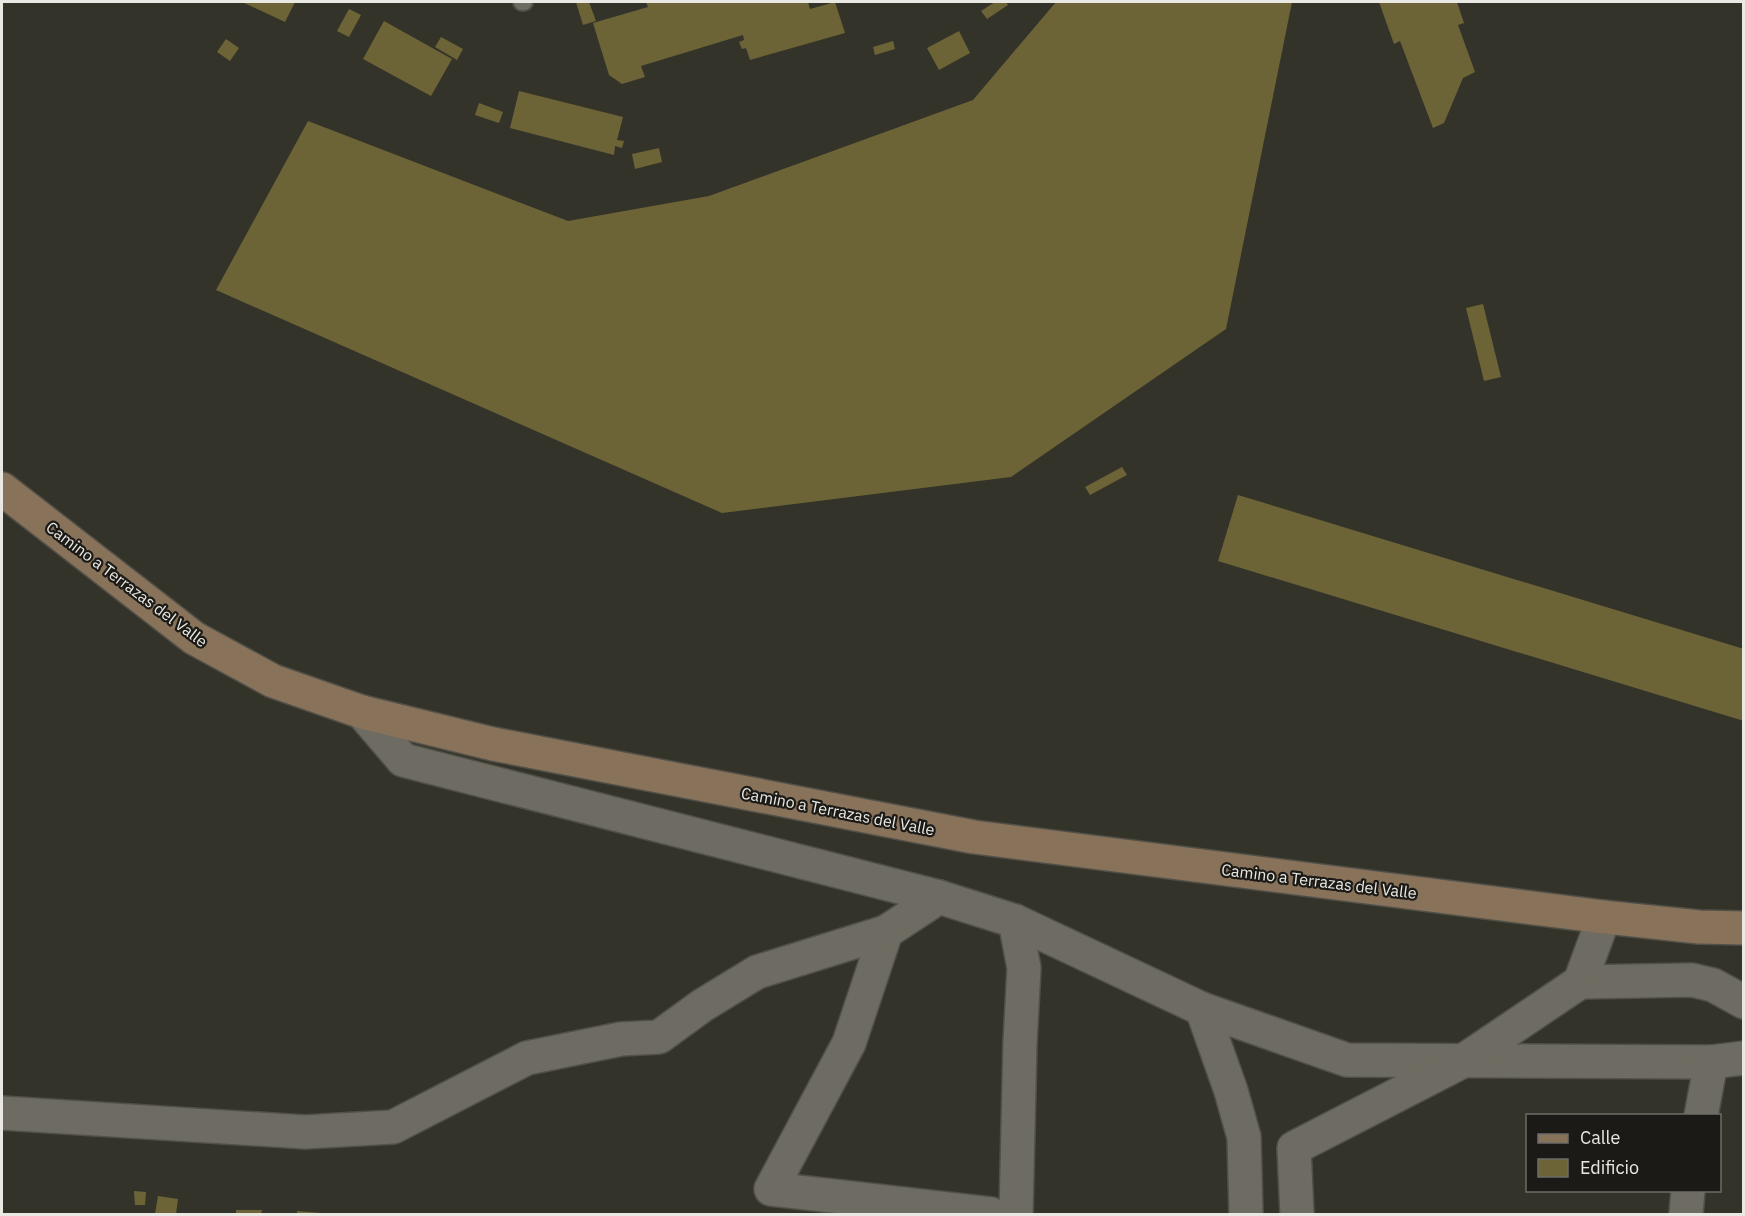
<svg xmlns="http://www.w3.org/2000/svg" width="1745" height="1216" viewBox="0 0 1745 1216" font-family="'IBM Plex Sans',sans-serif">
  <rect width="100%" height="100%" fill="#34332a"/>
  <g fill="#6c6437">
    <polygon points="242,2 295,2 285,22"/>
    <polygon points="576,2 589,2 596,21 583,25"/>
    <polygon points="646,2 808,2 810,9 835,2 845,33 750,60 746,48 742,49 739,42 744,40 743,35 641,66 645,77 622,84 609,75 593,23 648,7"/>
    <polygon points="995,2 1006,2 1008,5 987,19 981,11"/>
    <polygon points="1056,2 1292,2 1226,329 1011,477 722,513 216,290 308,121 568,221 709,196 973,100"/>
    <polygon points="1379,2 1457,2 1464,23 1458,25 1475,72 1463,78 1444,123 1433,128 1400,41 1394,44"/>
    <polygon points="349,9 361,15 349,37 337,31"/>
    <polygon points="384,21 452,59 431,96 363,59"/>
    <polygon points="959,31 970,53 939,70 927,48"/>
    <polygon points="441,37 463,49 457,60 435,47"/>
    <polygon points="226,39 239,48 230,61 217,52"/>
    <polygon points="893,41 895,49 875,55 873,47"/>
    <polygon points="519,91 623,117 617,140 624,141 622,148 615,146 614,155 510,128"/>
    <polygon points="479,103 503,112 499,123 475,115"/>
    <polygon points="659,148 662,162 635,169 632,154"/>
    <polygon points="1483,304 1501,377 1484,381 1466,308"/>
    <polygon points="1122,467 1127,475 1090,495 1085,487"/>
    <polygon points="1238,495 1744,649 1744,721 1218,561"/>
    <polygon points="134,1191 146,1192 145,1205 135,1205"/>
    <polygon points="158,1196 178,1199 176,1214 155,1214"/>
    <polygon points="236,1210 262,1210 261,1214 236,1214"/>
    <polygon points="297,1211 322,1213 322,1214 297,1214"/>
  </g>
  <g fill="none" stroke-linecap="round" stroke-linejoin="round">
    <g stroke="#515048" stroke-width="20">
      <polyline id="lane" points="522,2 524,2"/>
    </g>
    <g stroke="#515048" stroke-width="36">
      <g id="street">
        <polyline points="362,712 403,760 939,897 1015,921 1202,1009 1231,1091 1244,1137 1246,1214"/>
        <polyline points="939,897 886,932 849,1043 771,1189 991,1214"/>
        <polyline points="1604,917 1580,982 1692,980 1713,985 1744,1002"/>
        <polyline points="1015,921 1024,968 1020,1043 1016,1214"/>
        <polyline points="1202,1009 1347,1060 1711,1062 1744,1058"/>
        <polyline points="2,1113 305,1132 393,1127 527,1058 621,1039 659,1037 703,1005 757,972 886,932"/>
        <polyline points="1701,1116 1711,1062"/>
        <polyline points="1297,1214 1294,1148 1463,1061 1580,982"/>
        <polyline points="1686,1214 1688,1190"/>
      </g>
    </g>
    <g stroke="#515048" stroke-width="36">
      <polyline id="secondary" points="2,489 194,638 273,681 362,712 493,744 974,837 1604,917 1699,927 1744,928"/>
    </g>
    <use href="#lane" stroke="#6e6c62" stroke-width="16"/>
    <use href="#street" stroke="#6e6c62" stroke-width="33"/>
    <use href="#secondary" stroke="#89725a" stroke-width="33"/>
  </g>
  <g text-anchor="middle" stroke-width="4.5" stroke-linejoin="round" paint-order="stroke">
    <g font-size="16" fill="#e9e8e3" stroke="#1b1a16">
      <text transform="translate(127 584) rotate(37)" y="6">Camino a Terrazas del Valle</text>
      <text transform="translate(838 811) rotate(11)" y="6">Camino a Terrazas del Valle</text>
      <text transform="translate(1319 881) rotate(7)" y="6">Camino a Terrazas del Valle</text>
    </g>
  </g>
  <rect width="1745" height="1216" fill="none" stroke="#e9e8e3" stroke-width="6"/>
  <rect x="1526" y="1114" width="195" height="78" fill="#1b1a16" stroke="#6d6c68" stroke-width="1.5"/>
  <rect x="1538" y="1134" width="30" height="9" fill="#89725a" stroke="#6d6c68" stroke-width="1.5"/>
  <text x="1580" y="1144" font-size="18" fill="#e9e8e3">Calle</text>
  <rect x="1538" y="1159" width="30" height="18" fill="#6c6437" stroke="#6d6c68" stroke-width="1.5"/>
  <text x="1580" y="1174" font-size="18" fill="#e9e8e3">Edificio</text>
</svg>
